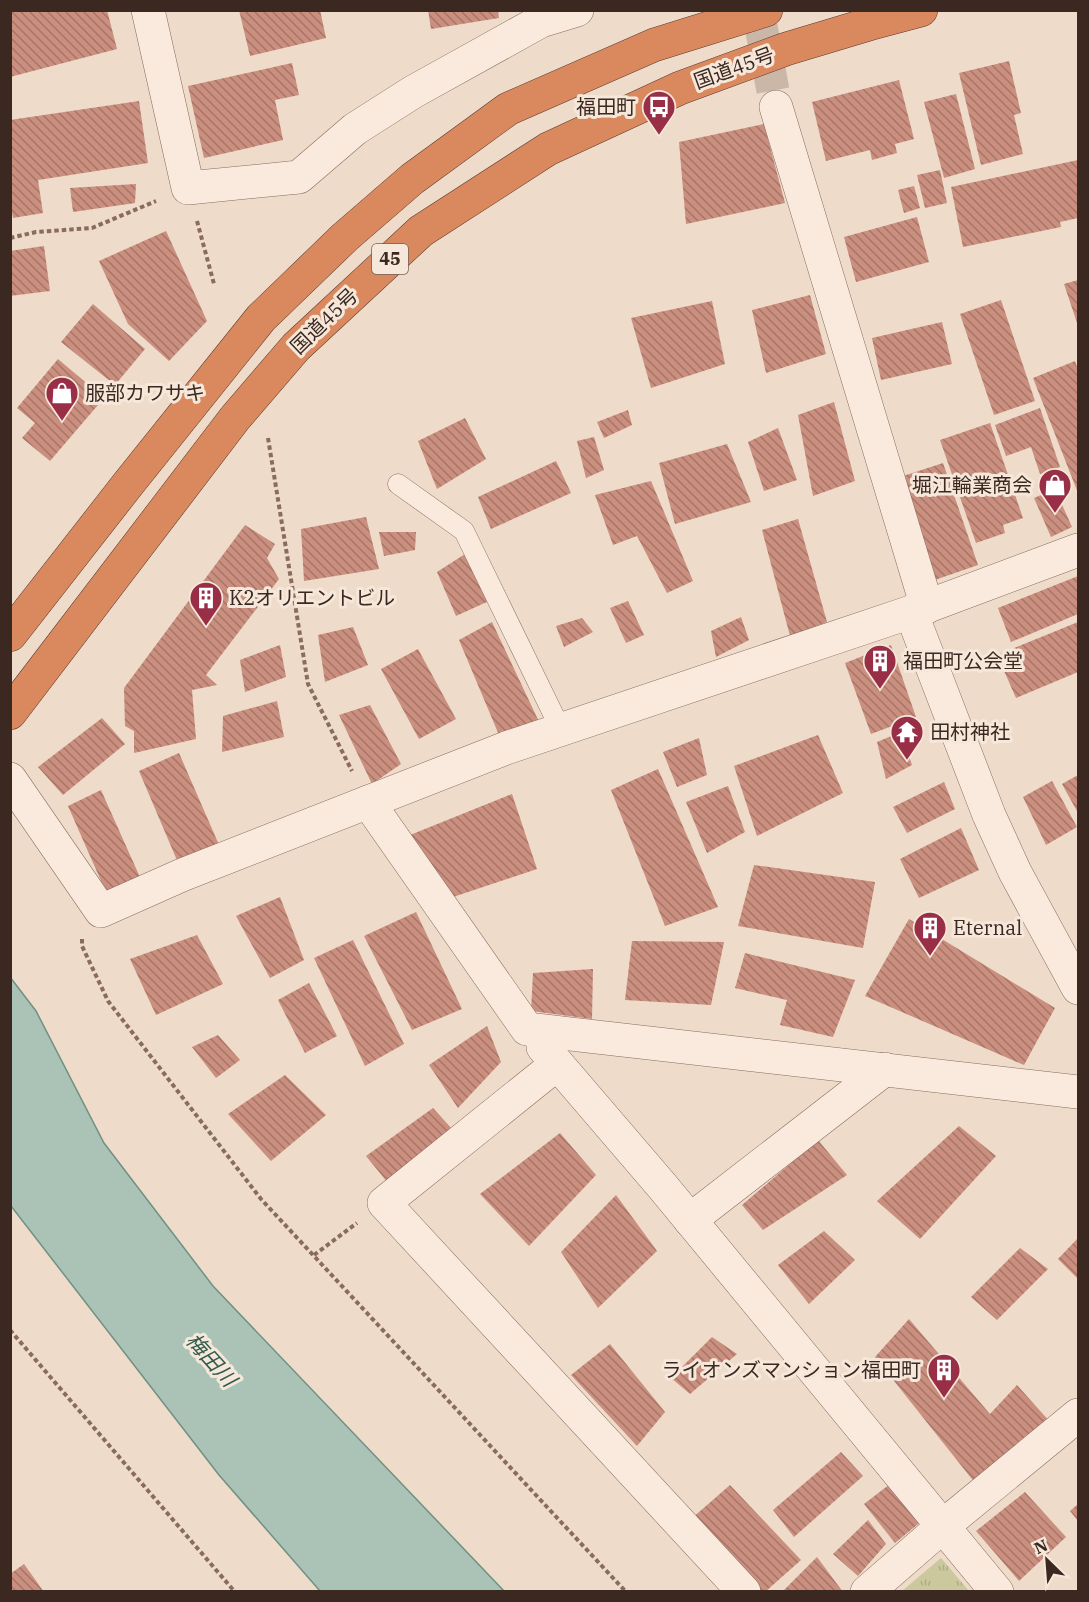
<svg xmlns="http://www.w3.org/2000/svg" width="1089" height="1602" viewBox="0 0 1089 1602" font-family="'IBM Plex Serif','Noto Sans JP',serif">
  <defs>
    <pattern id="grass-tufts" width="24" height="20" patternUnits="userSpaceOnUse" patternTransform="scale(1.5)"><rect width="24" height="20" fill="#ccc89d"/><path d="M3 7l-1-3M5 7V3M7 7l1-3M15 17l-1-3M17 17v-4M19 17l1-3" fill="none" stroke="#b0ac87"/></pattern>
    <pattern id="building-back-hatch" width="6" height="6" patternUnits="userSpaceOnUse" patternTransform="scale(1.5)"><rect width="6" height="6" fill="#cb8f80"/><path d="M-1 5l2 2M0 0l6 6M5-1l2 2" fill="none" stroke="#a67568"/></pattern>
  </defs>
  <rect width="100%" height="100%" fill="#eedbc9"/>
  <polygon fill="url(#grass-tufts)" points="941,1558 969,1591 902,1591"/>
  <polygon fill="#aac3b6" stroke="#709182" stroke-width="1.5" points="10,977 36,1011 104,1143 213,1286 504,1591 320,1591 219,1475 11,1206"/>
  <g fill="url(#building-back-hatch)">
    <polygon points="10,10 107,10 117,49 10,77"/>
    <polygon points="239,10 320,10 326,38 250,56"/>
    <polygon points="428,10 498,10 499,18 431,29"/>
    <polygon points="1009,61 1021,113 1014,115 1023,154 981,165 959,73"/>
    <polygon points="292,63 299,95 275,100 283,140 204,158 188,86"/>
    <polygon points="899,80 914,139 895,144 897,153 872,160 870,150 826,161 812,102"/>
    <polygon points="956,94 975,169 944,178 924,102"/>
    <polygon points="139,101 148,163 38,180 43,213 13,218 10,202 10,120"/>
    <polygon points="764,124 785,203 686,224 679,142"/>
    <polygon points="1078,160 1078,218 1060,222 1061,227 963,247 951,187"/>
    <polygon points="940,170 947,203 925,208 917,175"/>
    <polygon points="136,184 135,203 73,212 70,188"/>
    <polygon points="914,186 920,208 904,213 898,190"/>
    <polygon points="917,217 929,262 856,282 844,237"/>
    <polygon points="166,231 207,321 169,361 128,324 99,261"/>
    <polygon points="44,246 50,291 10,296 10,251"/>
    <polygon points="1078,280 1078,326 1064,284"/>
    <polygon points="810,295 826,354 766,373 752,310"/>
    <polygon points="1001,300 1035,401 994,415 960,314"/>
    <polygon points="712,301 725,364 651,388 631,318"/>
    <polygon points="93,304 145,349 115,385 61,342"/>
    <polygon points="942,322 952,364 881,380 872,338"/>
    <polygon points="58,359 104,398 50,461 22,438 35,423 17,408"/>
    <polygon points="1075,361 1078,370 1078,493 1033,378"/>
    <polygon points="834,402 855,481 813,496 798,415"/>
    <polygon points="1040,408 1060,467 1040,474 1031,447 1006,456 995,425"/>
    <polygon points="628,410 632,425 604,438 597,422"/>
    <polygon points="465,418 486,459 437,489 418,441"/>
    <polygon points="990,423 1023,518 1003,525 1005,533 976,543 940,440"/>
    <polygon points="778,428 797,480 764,491 748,442"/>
    <polygon points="594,437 604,470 586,478 577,441"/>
    <polygon points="727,444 751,502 675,524 659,463"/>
    <polygon points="556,461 571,493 491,529 478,497"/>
    <polygon points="943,463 978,565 932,581 897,478"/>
    <polygon points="651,481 693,581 667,593 637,536 613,545 595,495"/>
    <polygon points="1055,489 1072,527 1051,537 1034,498"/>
    <polygon points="366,517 379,569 304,581 301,529"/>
    <polygon points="798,519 827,622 790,636 762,530"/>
    <polygon points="245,525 275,544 267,558 279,579 206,675 217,685 192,690 196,739 134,753 134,731 125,726 124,688"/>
    <polygon points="379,532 416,532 415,550 384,556"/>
    <polygon points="465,554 489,601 456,616 437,572"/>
    <polygon points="1078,576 1078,614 1011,642 998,608"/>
    <polygon points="628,601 644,635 626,643 610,608"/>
    <polygon points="741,617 749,640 716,657 711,631"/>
    <polygon points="582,618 593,632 564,647 556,626"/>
    <polygon points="492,622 541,726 499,735 459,640"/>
    <polygon points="1078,622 1078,672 1016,698 997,655"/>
    <polygon points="353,627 368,665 325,682 318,635"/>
    <polygon points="280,645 286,677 245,692 240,660"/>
    <polygon points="891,645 916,717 871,734 845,663"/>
    <polygon points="418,649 456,719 419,739 381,669"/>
    <polygon points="277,701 284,737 222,752 223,716"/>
    <polygon points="370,705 401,764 372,784 339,715"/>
    <polygon points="102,718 125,744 63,795 38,767"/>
    <polygon points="901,732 912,765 886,779 877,742"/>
    <polygon points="818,735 843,793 757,836 734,766"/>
    <polygon points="699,738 707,775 677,787 663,752"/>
    <polygon points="179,753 223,854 182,872 139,771"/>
    <polygon points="658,769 718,907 665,926 611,790"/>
    <polygon points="1078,775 1078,813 1062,784"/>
    <polygon points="1052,781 1077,827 1046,845 1023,797"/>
    <polygon points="944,782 955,809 907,833 893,807"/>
    <polygon points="728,786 745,832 707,853 686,802"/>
    <polygon points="101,790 143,884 109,899 68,806"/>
    <polygon points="512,794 537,869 453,897 410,835"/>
    <polygon points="961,828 979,870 919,898 900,859"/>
    <polygon points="754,865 875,882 863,948 738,926"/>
    <polygon points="280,897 304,960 270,978 236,916"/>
    <polygon points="416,912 462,1009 412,1030 364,936"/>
    <polygon points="909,919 1055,1008 1024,1065 865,996"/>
    <polygon points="197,935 223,984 156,1015 130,959"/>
    <polygon points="353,940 404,1044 365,1066 314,958"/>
    <polygon points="632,941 724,942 711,1005 625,1000"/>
    <polygon points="745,953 855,980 833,1037 780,1025 787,1000 735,988"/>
    <polygon points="593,969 592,1019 531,1011 533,973"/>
    <polygon points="309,983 337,1036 305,1053 278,1000"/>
    <polygon points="487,1026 501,1062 458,1108 429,1065"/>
    <polygon points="218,1035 240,1060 216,1078 192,1047"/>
    <polygon points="285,1075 326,1115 271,1161 228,1114"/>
    <polygon points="433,1108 452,1129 388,1183 366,1156"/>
    <polygon points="959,1126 996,1156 920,1239 877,1201"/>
    <polygon points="560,1133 596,1175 529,1246 480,1194"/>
    <polygon points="818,1140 847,1175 763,1230 742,1205"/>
    <polygon points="616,1195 657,1251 598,1308 561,1252"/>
    <polygon points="824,1231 855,1260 809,1304 778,1265"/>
    <polygon points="1078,1238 1078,1279 1058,1259"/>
    <polygon points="1020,1248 1048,1269 997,1320 971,1297"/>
    <polygon points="909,1319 990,1414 1017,1385 1059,1432 983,1493 875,1357"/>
    <polygon points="712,1337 737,1354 690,1394 671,1378"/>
    <polygon points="610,1344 665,1412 637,1446 571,1375"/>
    <polygon points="841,1452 863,1476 794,1537 773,1510"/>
    <polygon points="890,1484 923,1520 895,1543 864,1504"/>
    <polygon points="730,1485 801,1560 765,1592 744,1592 683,1526"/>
    <polygon points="1025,1492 1066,1537 1019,1581 976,1531"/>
    <polygon points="1078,1504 1078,1521 1070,1511"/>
    <polygon points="868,1520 886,1544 858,1576 833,1554"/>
    <polygon points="817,1557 843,1592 782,1592"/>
    <polygon points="24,1564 44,1592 10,1592 10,1574"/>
  </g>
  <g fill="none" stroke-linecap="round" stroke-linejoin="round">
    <polyline stroke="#cab7a7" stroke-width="33" stroke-dasharray="33 16" stroke-linecap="butt" points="758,10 776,107"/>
    <g stroke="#8a6c5e" stroke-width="21">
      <polyline id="lane" points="398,484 464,531 561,730"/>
    </g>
    <g stroke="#8a6c5e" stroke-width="34">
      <g id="street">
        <polyline points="148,10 188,188 299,177 355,129 413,92 541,21 577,10"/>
        <polyline points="776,107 927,607"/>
        <polyline points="911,612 989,815 1015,872 1078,988"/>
        <polyline points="10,779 101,911 182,875 506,748 920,609 1078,550"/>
        <polyline points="368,802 527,1029 1078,1092"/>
        <polyline points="543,1047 663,1187 997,1592"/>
        <polyline points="557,1064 384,1203 744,1592"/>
        <polyline points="690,1220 885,1069"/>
        <polyline points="867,1592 943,1526 1078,1415"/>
      </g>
    </g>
    <g stroke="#593b32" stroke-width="34">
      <g id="highway">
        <polyline points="10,635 128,484 261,318 345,237 412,179 508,109 654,45 766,10"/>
        <polyline points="10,713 235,418 296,347 421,231 548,149 680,88 786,49 876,22 921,10"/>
      </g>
    </g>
    <g stroke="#8a6c5e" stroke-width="4" stroke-dasharray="4.5 3" stroke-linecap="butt">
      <polyline points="197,221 214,284"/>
      <polyline points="10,238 36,232 92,228 156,201"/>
      <polyline points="268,438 308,684 352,771"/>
      <polyline points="82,939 82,946 108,1001 261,1199 626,1592"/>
      <polyline points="314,1255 357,1223"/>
      <polyline points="10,1330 235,1592"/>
    </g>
    <use href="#lane" stroke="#f9eadd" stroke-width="20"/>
    <use href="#street" stroke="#f9eadd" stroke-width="33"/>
    <use href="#highway" stroke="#da885e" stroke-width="33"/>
  </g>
  <defs>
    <g id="bus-pin" transform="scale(1.725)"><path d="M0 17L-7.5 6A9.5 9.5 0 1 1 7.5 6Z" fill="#982f47" stroke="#f5e7d9"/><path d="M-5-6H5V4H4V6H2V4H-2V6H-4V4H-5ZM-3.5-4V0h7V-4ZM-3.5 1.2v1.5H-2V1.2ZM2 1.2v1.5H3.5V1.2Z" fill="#fff"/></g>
    <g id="shop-pin" transform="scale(1.725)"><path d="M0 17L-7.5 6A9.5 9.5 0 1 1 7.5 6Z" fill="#982f47" stroke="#f5e7d9"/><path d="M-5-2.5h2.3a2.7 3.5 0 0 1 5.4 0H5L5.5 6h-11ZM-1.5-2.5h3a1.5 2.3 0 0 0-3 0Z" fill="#fff"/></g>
    <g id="building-pin" transform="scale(1.725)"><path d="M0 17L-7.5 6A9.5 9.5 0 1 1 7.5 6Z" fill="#982f47" stroke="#f5e7d9"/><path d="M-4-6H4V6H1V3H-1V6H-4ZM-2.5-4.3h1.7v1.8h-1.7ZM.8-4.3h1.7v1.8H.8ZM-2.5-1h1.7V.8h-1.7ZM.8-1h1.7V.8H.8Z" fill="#fff"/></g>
    <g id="temple-pin" transform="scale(1.725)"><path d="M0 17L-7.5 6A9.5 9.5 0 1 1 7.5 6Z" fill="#982f47" stroke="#f5e7d9"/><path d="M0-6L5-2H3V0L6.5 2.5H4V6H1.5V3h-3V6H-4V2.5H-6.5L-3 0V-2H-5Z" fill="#fff"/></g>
  </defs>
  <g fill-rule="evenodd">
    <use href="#bus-pin" x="659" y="107"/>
    <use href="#shop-pin" x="62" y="393"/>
    <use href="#shop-pin" x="1055" y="485"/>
    <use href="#building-pin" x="206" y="598"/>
    <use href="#building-pin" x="880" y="661"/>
    <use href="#temple-pin" x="907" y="732"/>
    <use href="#building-pin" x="930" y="928"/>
    <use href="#building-pin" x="944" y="1370"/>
  </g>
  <g text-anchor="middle" stroke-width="6" stroke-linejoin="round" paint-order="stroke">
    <rect fill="#f5e7d9" stroke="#736158" stroke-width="1.5" x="372" y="244" width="36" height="30" rx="4.5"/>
    <g font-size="18" font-weight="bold" fill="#3b2821">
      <text x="390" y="265">45</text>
    </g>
    <g font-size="20" fill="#3b2821" stroke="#f5e7d9">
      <text transform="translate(734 68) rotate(-20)" y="7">国道45号</text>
      <text transform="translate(324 321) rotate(-44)" y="7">国道45号</text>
    </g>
    <g font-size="20" fill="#3b2821" stroke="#f5e7d9" text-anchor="start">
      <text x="636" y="114" text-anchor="end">福田町</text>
      <text x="85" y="400">服部カワサキ</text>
      <text x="1032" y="492" text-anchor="end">堀江輪業商会</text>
      <text x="229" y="605">K2オリエントビル</text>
      <text x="903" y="668">福田町公会堂</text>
      <text x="930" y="739">田村神社</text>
      <text x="953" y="935">Eternal</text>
      <text x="921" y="1377" text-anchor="end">ライオンズマンション福田町</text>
    </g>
    <g font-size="21" font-style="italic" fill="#315a4f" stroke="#f5e7d9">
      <text transform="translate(211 1360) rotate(48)" y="7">梅田川</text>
    </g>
  </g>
  <rect width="1089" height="1602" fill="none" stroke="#3b2821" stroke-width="24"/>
  <g transform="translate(1047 1560) rotate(335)" stroke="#f5e7d9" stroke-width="4.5" paint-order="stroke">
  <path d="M0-4.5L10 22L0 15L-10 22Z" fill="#3b2821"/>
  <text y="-9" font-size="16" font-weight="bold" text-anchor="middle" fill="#3b2821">N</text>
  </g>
</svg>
